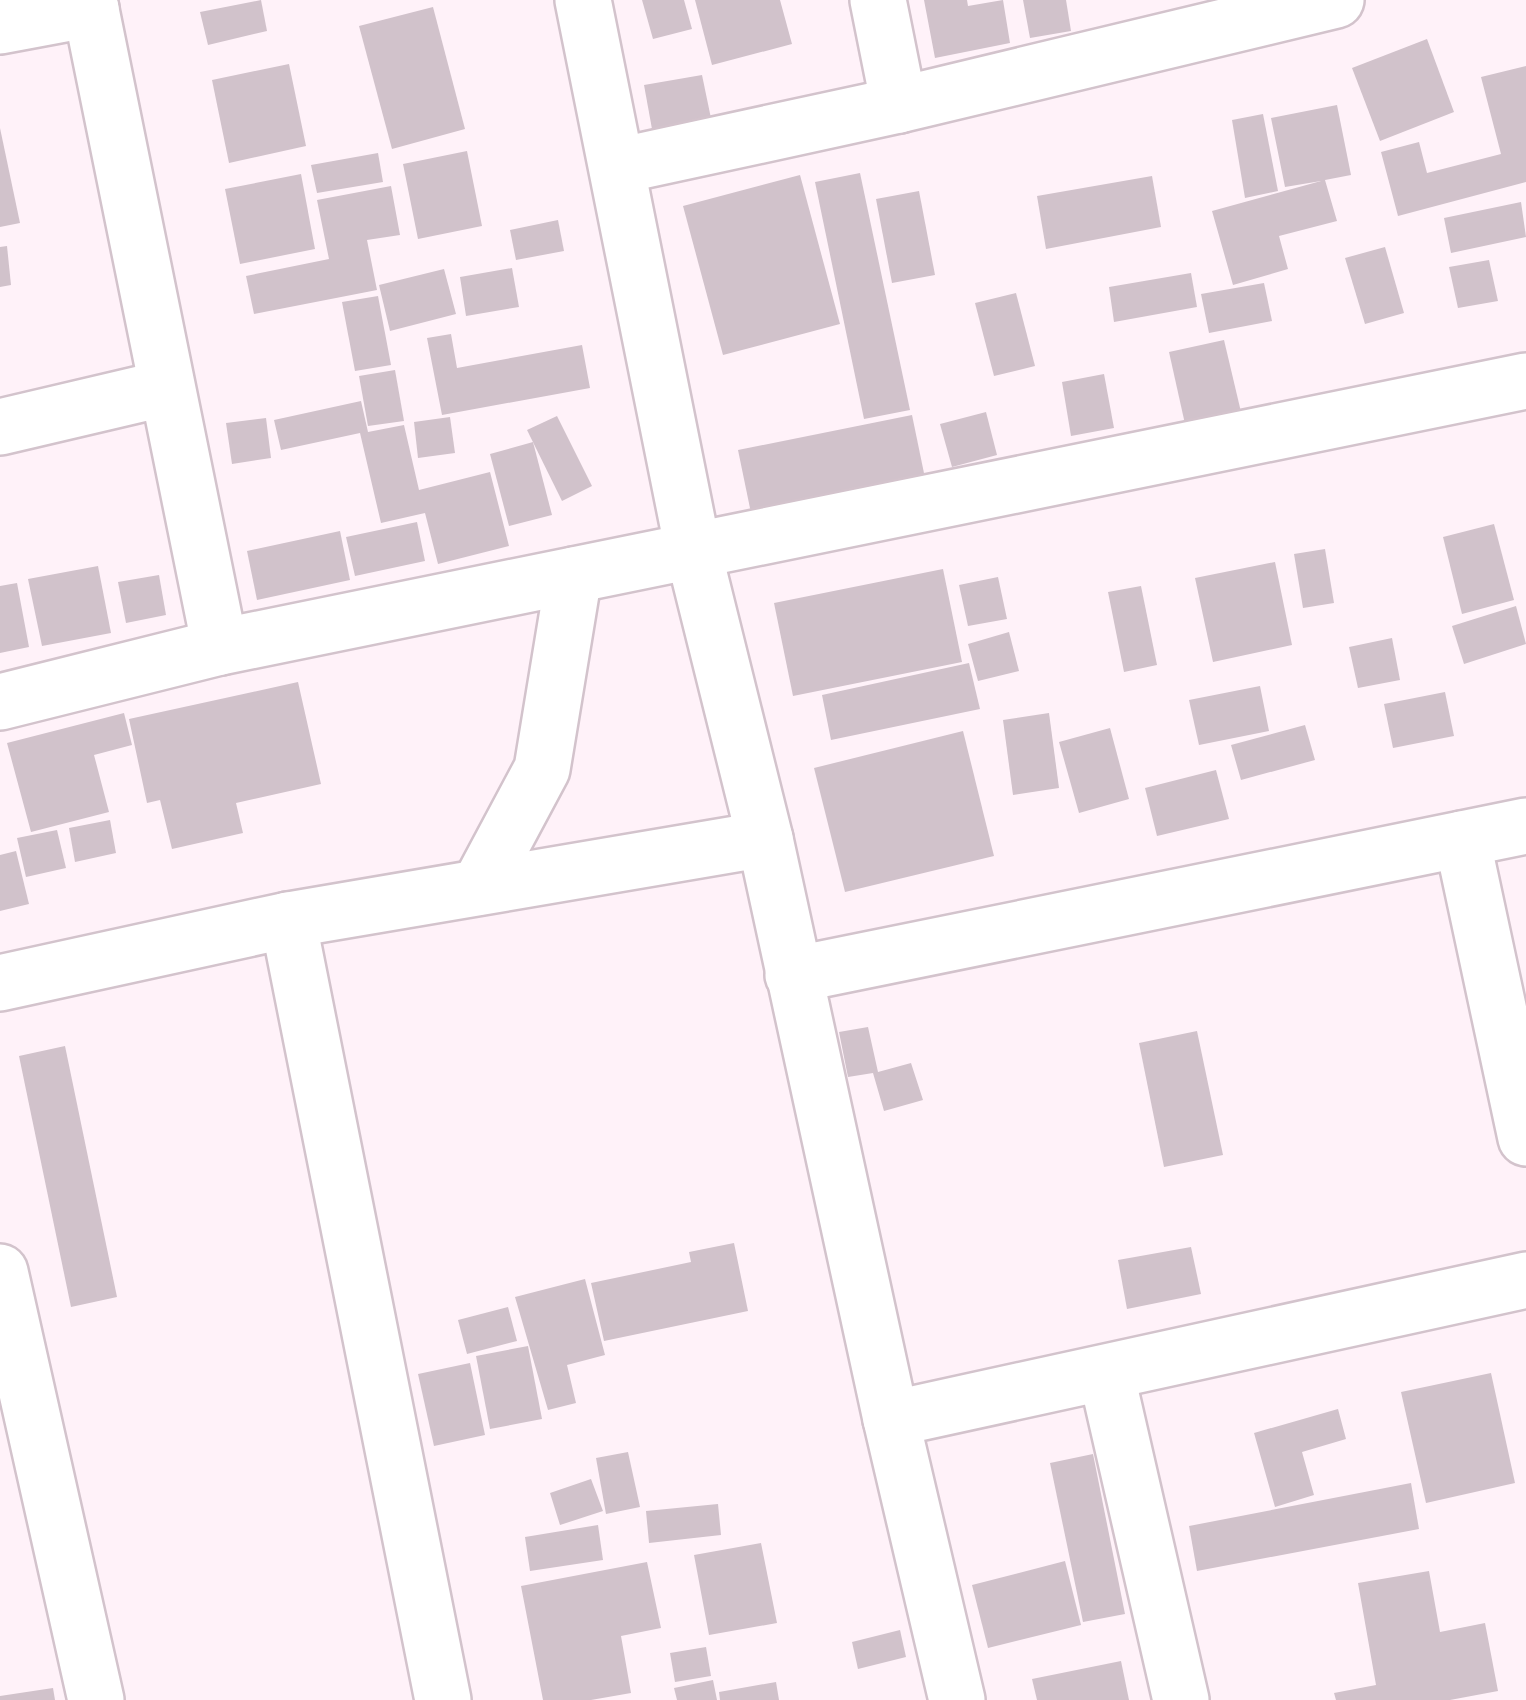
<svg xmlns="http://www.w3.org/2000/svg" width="1526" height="1700" viewBox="0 0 1526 1700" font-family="'Exo 2',sans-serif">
  <rect width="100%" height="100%" fill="#fff2f9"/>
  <g fill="#d1c2cb">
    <polygon points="261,0 267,31 208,45 200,12"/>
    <polygon points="642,0 684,0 692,29 653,39"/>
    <polygon points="695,0 780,0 792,44 712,65"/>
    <polygon points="924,0 967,0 968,6 1003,0 1010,43 935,58"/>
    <polygon points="1023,0 1066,0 1071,31 1030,38"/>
    <polygon points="433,7 465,129 392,149 359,26"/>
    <polygon points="1427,39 1454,112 1380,141 1352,68"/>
    <polygon points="289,64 306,146 229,163 212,80"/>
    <polygon points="1526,66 1526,182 1398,216 1381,152 1419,142 1427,173 1501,154 1481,77"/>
    <polygon points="702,75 713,128 654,140 644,85"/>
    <polygon points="1337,105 1351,175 1325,180 1337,221 1279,236 1288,269 1233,285 1212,211 1321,181 1285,187 1271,118"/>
    <polygon points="1263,114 1278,191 1245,198 1232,120"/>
    <polygon points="0,128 20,223 0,227"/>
    <polygon points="467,151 482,226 418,239 403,164"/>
    <polygon points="378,153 383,182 317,193 311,165"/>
    <polygon points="860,173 910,410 864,419 815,182"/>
    <polygon points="301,174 315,249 240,264 225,189"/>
    <polygon points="800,175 840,324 723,355 683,206"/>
    <polygon points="1152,176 1161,227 1046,249 1037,196"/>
    <polygon points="391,186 400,235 367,240 377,290 254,314 246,276 329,259 317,200"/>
    <polygon points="919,191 935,275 892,283 876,199"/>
    <polygon points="1521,202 1526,237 1451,253 1444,218"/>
    <polygon points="558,220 564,251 516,260 510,230"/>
    <polygon points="7,246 11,285 0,287 0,247"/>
    <polygon points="1385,247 1404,313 1365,324 1345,258"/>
    <polygon points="1489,260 1498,301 1458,308 1449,267"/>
    <polygon points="512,268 519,307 466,316 460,277"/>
    <polygon points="444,269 456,314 390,331 379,285"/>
    <polygon points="1191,273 1197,307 1114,322 1109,287"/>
    <polygon points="1264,283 1272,321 1209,333 1201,294"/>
    <polygon points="1016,293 1035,366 994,376 975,303"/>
    <polygon points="378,296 391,365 355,371 342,302"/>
    <polygon points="451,334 457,368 582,345 590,388 442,415 427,338"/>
    <polygon points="1224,340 1241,412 1185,424 1169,352"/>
    <polygon points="395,370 404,421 368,426 359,376"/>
    <polygon points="1104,374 1114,428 1071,436 1062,382"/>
    <polygon points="361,401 368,432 404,425 419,490 490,472 509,546 438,564 425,513 381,523 360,433 281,450 274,420"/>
    <polygon points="986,412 997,455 952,467 940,424"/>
    <polygon points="912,415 925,478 751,513 738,450"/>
    <polygon points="557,416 592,486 562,501 527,430"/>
    <polygon points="450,417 455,453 418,458 414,422"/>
    <polygon points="266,418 271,458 232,464 226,423"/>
    <polygon points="533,442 552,515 509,526 490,454"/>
    <polygon points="417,522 425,561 355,576 346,537"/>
    <polygon points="1494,524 1514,600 1462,614 1443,537"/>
    <polygon points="340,531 350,580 257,600 247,551"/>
    <polygon points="1325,549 1334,603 1303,608 1294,554"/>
    <polygon points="1275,562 1292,645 1213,662 1195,578"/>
    <polygon points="98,566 111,633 42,646 28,579"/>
    <polygon points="943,569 962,662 793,696 774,603"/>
    <polygon points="159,575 166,615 126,623 118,582"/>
    <polygon points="998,577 1007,619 968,626 959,585"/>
    <polygon points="17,583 29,647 0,653 0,586"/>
    <polygon points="1141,586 1157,665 1124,672 1108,592"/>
    <polygon points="1516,606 1526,644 1464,664 1452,626"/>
    <polygon points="1009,632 1019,671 978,681 968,644"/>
    <polygon points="1392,638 1400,680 1358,688 1349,647"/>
    <polygon points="969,663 980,709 831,740 822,695"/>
    <polygon points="298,682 321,784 236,803 243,833 172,849 160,800 147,803 129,719"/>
    <polygon points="1260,686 1269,731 1199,745 1189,700"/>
    <polygon points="1445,692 1454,736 1393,748 1384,704"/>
    <polygon points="124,713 132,745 94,755 109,812 31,832 7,743"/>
    <polygon points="1049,713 1059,788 1013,795 1003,720"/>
    <polygon points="1305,725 1315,760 1241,780 1231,745"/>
    <polygon points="1110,728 1129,799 1079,813 1059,742"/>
    <polygon points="963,731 994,856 845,892 814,768"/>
    <polygon points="1216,770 1229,819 1157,836 1145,788"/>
    <polygon points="110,820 116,853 75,862 69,828"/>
    <polygon points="57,830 66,868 26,877 17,838"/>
    <polygon points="16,851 29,904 0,911 0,855"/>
    <polygon points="868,1027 878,1072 911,1063 923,1100 884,1111 873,1073 848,1077 839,1032"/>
    <polygon points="1197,1031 1223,1155 1164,1167 1139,1043"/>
    <polygon points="65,1046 117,1297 71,1307 19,1056"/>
    <polygon points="734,1243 748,1311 604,1341 591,1283 691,1262 689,1252"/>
    <polygon points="1191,1247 1201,1294 1127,1309 1118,1260"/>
    <polygon points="585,1279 605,1355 567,1365 576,1403 548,1410 515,1297"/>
    <polygon points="508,1307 517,1341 467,1354 458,1320"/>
    <polygon points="528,1346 542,1419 490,1429 476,1356"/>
    <polygon points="470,1363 485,1435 434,1446 418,1374"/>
    <polygon points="1491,1373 1515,1483 1426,1503 1401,1392"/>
    <polygon points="1338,1409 1346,1439 1302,1452 1314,1495 1275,1507 1254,1433"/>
    <polygon points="628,1452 640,1507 606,1514 596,1458"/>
    <polygon points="1093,1454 1125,1614 1083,1622 1050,1463"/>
    <polygon points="591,1479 603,1511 560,1525 550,1493"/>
    <polygon points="1411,1483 1419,1529 1197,1571 1189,1526"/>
    <polygon points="718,1504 721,1535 649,1543 646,1511"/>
    <polygon points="598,1525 603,1560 530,1571 525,1537"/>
    <polygon points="761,1543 777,1623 709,1635 694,1555"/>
    <polygon points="1065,1561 1081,1625 988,1648 972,1585"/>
    <polygon points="647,1562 661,1628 621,1636 631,1693 591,1700 543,1700 521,1586"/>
    <polygon points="1429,1571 1440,1632 1485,1623 1498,1691 1450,1700 1336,1700 1334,1693 1376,1685 1358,1583"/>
    <polygon points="900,1630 906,1657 858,1669 852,1642"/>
    <polygon points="706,1647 711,1676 675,1682 670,1653"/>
    <polygon points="1121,1661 1129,1700 1037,1700 1032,1679"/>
    <polygon points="713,1680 717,1700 677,1700 674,1688"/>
    <polygon points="776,1682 779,1700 720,1700 719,1692"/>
    <polygon points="53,1688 55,1700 0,1700 0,1696"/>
  </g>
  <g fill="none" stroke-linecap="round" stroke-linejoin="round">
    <g stroke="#d3c3cc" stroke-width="60">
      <g id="minor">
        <polyline points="89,0 220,647"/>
        <polyline points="583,0 693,550 765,839 891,1419 957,1700"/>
        <polyline points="878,0 899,105"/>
        <polyline points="0,26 91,9"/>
        <polyline points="618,166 899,105 1336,0"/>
        <polyline points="0,427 166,388"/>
        <polyline points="0,702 220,647 1526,381"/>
        <polyline points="1462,839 1526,1138"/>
        <polyline points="479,887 542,769 574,575"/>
        <polyline points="288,920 443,1700"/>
        <polyline points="793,975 1526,826"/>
        <polyline points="0,983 288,920 765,839"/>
        <polyline points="0,1272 96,1700"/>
        <polyline points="1106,1373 1181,1700"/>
        <polyline points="891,1419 1526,1280"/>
      </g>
    </g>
    <use href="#minor" stroke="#fff" stroke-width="55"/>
  </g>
</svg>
